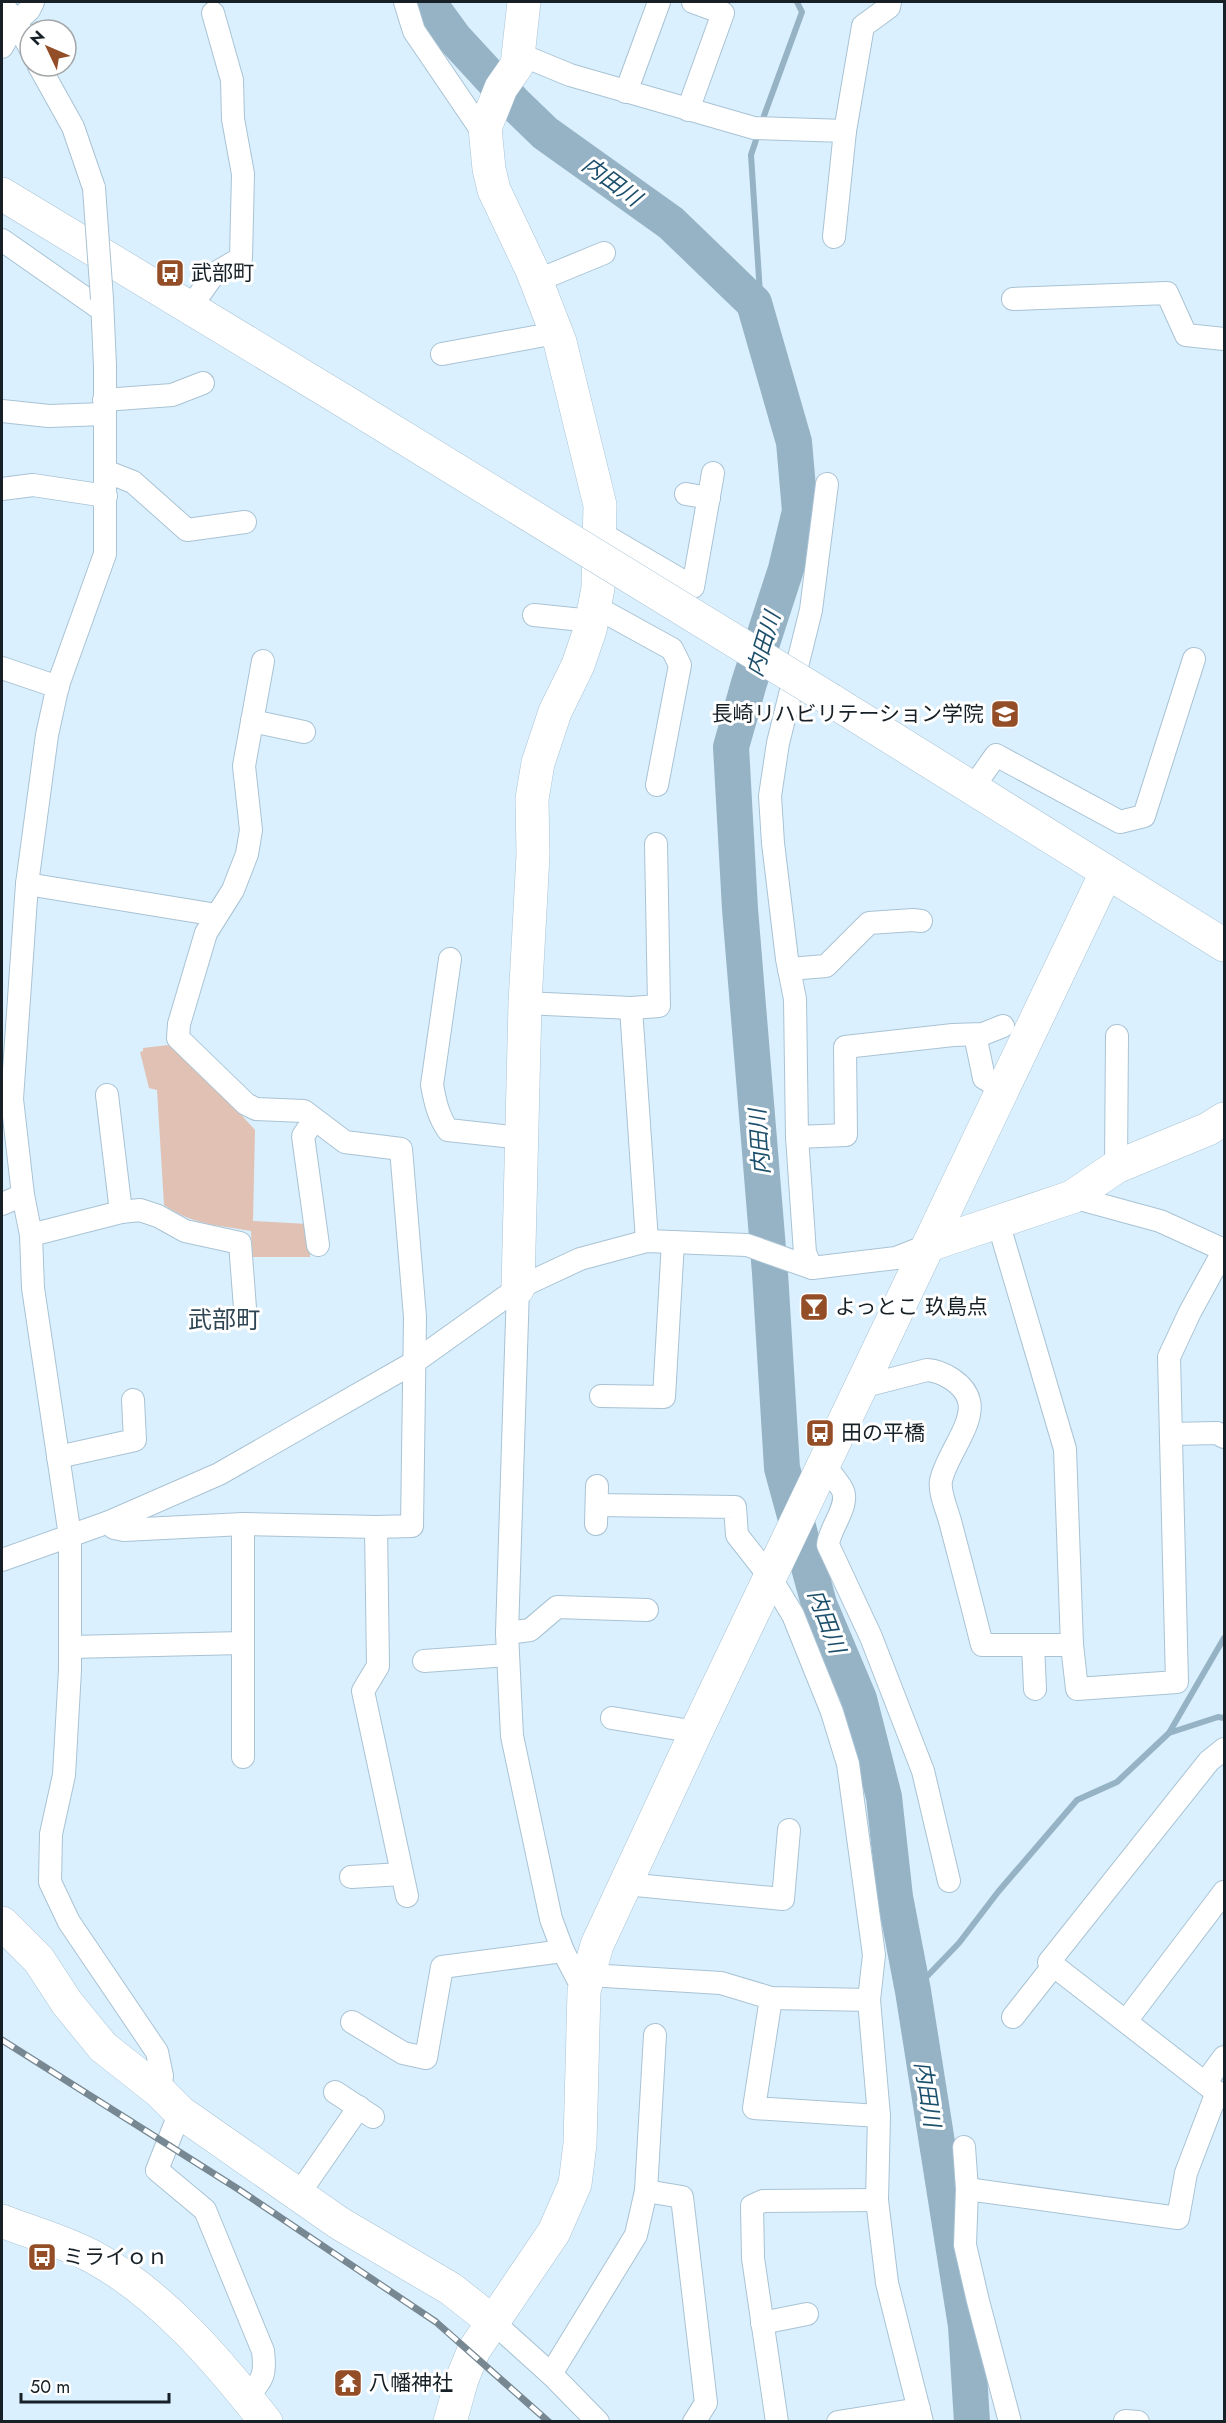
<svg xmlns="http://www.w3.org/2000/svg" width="1226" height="2423" viewBox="0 0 1226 2423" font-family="Jost,'Noto Sans JP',sans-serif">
  <rect width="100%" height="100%" fill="#daf0fe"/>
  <path fill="#e0c1b3" d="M 177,1044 L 255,1130 L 253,1221 L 308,1224 L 310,1257 L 252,1257 L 251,1231 C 218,1225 193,1225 164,1205 L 157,1090 L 149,1088 L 140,1052 L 143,1051 L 143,1048 Z"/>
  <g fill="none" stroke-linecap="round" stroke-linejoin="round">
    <g stroke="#96b2c5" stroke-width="6">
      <polyline points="761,124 802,12 797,2"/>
      <polyline points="757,314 760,294 751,155 758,134"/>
      <polyline points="1169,1733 1218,1717 1224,1718"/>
      <polyline points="913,1991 959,1943 998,1892 1077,1800 1117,1782 1169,1733 1224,1638"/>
    </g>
    <polyline stroke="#96b2c5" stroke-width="36" points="428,2 455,39 515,104 545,133 671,223 754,303 794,442 800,511 786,569 749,683 731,747 740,909 770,1273 782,1468 819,1604 859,1699 884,1797 895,1897 913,1991 966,2326 972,2422"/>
    <g stroke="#a9c3d4" stroke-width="24">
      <g id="street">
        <polyline points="405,2 414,31 486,137"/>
        <polyline points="2,4 16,22 30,48"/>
        <polyline points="2,47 16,22 29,10 33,2"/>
        <polyline points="519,54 570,75 754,128 845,131 834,237"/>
        <polyline points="39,66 73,127 94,188"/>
        <polyline points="626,92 659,2"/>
        <polyline points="688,110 723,13 693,2"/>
        <polyline points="845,131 863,26 889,7 890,2"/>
        <polyline points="2,240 102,310"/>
        <polyline points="536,281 604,253"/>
        <polyline points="102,299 105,366 105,554 58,685 47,735 27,884 12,1099 23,1195 31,1235 33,1288 70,1536 70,1670 64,1775 51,1834 50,1882 69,1922 157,2052 162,2076 160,2092"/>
        <polyline points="1013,299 1167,293 1186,335 1224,339"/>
        <polyline points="190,308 214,274 241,258 243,174 233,119 232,80 213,13"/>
        <polyline points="442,354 556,333"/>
        <polyline points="104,400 172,395 203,383"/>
        <polyline points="2,411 49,416 104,414"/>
        <polyline points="105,471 133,482 187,530 245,522"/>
        <polyline points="2,489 33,485 106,496"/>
        <polyline points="686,494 709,498"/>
        <polyline points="599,532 693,587 713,473"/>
        <polyline points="594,606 672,649 680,665 657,785"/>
        <polyline points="534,615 592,621"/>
        <polyline points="2,668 58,687"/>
        <polyline points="252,721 304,732"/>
        <polyline points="972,789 996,755 1120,822 1144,816 1194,659"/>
        <polyline points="27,884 217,915"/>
        <path d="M 450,959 L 432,1085 C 435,1101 438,1116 448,1130 L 521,1138"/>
        <polyline points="789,969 826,966 869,923 913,920 921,921"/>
        <polyline points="525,1003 631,1008 659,1006 656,844"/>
        <polyline points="631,1008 647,1241"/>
        <polyline points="975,1035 984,1078 1003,1090"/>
        <polyline points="107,1095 121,1212"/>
        <polyline points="314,1120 303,1136 318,1245"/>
        <polyline points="797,1137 846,1135 845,1047 953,1035 983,1034 1003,1026"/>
        <polyline points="1116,1167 1117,1036"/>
        <polyline points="1072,1197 1160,1221 1224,1250"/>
        <polyline points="2,1204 23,1195"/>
        <polyline points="998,1222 1065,1449 1072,1645 1077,1689 1177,1682 1169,1357 1190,1312 1224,1250"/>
        <polyline points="31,1235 121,1212 140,1210 158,1216 185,1231 240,1243 245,1308"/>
        <polyline points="812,1268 805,1253 797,1137 795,999 787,959 773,843 770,796 778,743 811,610 827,484"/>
        <polyline points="518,1288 507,1633 512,1736 551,1919 563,1951 584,1991"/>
        <path d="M 861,1387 L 927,1370 C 943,1371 965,1384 969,1401 C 975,1424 945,1457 941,1481 C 939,1492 947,1510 950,1521 C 961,1563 972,1604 982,1645 L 1072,1645"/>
        <polyline points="601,1396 664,1397 673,1242"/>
        <polyline points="1171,1434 1217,1433 1224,1437"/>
        <polyline points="58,1457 135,1440 133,1400"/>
        <path d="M 824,1465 C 830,1473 837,1480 842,1489 C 851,1505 829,1528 828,1545 L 871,1637 L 923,1771 L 949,1881"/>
        <polyline points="597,1505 735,1507 737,1535 770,1577 793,1615 832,1712 848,1764 874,1955 869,2000 879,2116 877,2200 887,2283 922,2422"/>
        <polyline points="109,1522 114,1528 124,1530 243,1524 376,1527 412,1526 415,1317 401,1149 345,1142 304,1111 256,1109 246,1104 178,1038 179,1024 206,933 233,890 247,854 251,830 244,766 263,661"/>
        <polyline points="596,1524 597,1486"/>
        <polyline points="376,1527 378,1666 363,1691 407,1896"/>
        <polyline points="2,1560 109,1522 219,1474 413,1363 518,1288 580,1259 647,1241 747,1245 812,1268 896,1258 929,1245"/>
        <polyline points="507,1633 530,1630 557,1607 647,1610"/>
        <polyline points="1033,1645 1035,1689"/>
        <polyline points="71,1647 242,1643"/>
        <polyline points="424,1661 508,1655"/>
        <polyline points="612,1718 696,1732"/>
        <polyline points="1224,1749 1209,1761 1049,1962 1224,2098"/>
        <polyline points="243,1757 243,1524"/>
        <polyline points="351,1877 402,1874"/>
        <polyline points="625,1884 783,1899 789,1830"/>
        <polyline points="589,1975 721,1983 771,1998 869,2000"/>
        <polyline points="771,1998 754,2108 879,2116"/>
        <polyline points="1013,2017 1054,1965"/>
        <polyline points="1126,2021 1224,1892"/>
        <polyline points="352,2022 403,2053 426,2058 442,1967 563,1951"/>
        <polyline points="1205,2083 1224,2057"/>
        <polyline points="335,2092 373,2117"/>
        <path d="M 180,2112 L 157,2170 L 205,2210 L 263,2351 C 266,2374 263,2380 247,2397"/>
        <polyline points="964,2147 967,2189 965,2245 978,2301 1010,2422"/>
        <polyline points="967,2189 1178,2218 1186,2173 1217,2092"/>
        <polyline points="646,2191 682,2197 706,2403 694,2422"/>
        <polyline points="298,2195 359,2107"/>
        <polyline points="493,2322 553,2376 598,2422"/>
        <polyline points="762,2323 807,2314"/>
        <polyline points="551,2374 636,2235 646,2191 655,2035"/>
        <polyline points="1125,2421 1138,2422"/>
        <polyline points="777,2422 753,2258 752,2206 763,2201 877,2200"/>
        <polyline points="838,2422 919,2409"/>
      </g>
    </g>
    <g stroke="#a9c3d4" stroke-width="34">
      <g id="secondary">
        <polyline points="2,194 344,401"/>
        <polyline points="831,700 1224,945"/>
        <polyline points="929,1245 1072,1197 1116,1167 1208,1129 1224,1119"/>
        <polyline points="518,1288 525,1003 533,855 532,799 538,763 555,712 578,665 590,630 598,588 600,505 560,342 532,270 494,190 489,169 485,128 501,88 517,65 524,2"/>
        <polyline points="2,1923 39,1960 67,2003 103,2047 160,2092 180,2112 339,2223 451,2289 493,2322"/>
        <path d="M 2,2221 C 32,2233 66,2242 95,2258 C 162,2295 219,2362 266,2422"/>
        <polyline points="450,2422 462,2379 474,2350 554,2232 575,2184 580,2144 584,1991 597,1945 696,1732 1106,873"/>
      </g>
    </g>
    <use href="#street" stroke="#fff" stroke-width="22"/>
    <use href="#secondary" stroke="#fff" stroke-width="33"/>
    <g stroke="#788892" stroke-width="7">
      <polyline id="rail" points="2,2040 238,2189 436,2322 549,2422"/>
    </g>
    <use href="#rail" stroke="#fff" stroke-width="4.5" stroke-dasharray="14" stroke-linecap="butt"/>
    <g stroke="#a9c3d4" stroke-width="24" stroke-linecap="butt">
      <polyline id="street-bridge" points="94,188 102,299"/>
    </g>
    <g stroke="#a9c3d4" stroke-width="34" stroke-linecap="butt">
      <polyline id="secondary-bridge" points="344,401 831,700"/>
    </g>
    <use href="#street-bridge" stroke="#fff" stroke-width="22"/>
    <use href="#secondary-bridge" stroke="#fff" stroke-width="33"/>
  </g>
  <defs>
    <g id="bus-square" transform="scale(1.5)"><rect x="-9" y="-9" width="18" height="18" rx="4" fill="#944e27" stroke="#fff"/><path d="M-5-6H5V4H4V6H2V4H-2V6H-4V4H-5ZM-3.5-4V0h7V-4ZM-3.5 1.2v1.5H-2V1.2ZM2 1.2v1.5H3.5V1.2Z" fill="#fff"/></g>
    <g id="university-square" transform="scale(1.5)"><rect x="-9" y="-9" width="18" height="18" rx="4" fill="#944e27" stroke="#fff"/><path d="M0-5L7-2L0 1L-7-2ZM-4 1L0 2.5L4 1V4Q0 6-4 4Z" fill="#fff"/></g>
    <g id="bar-square" transform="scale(1.5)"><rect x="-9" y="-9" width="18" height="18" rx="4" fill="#944e27" stroke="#fff"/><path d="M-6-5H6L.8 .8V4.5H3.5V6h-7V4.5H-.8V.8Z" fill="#fff"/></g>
    <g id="temple-square" transform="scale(1.5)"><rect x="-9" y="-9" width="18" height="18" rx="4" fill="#944e27" stroke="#fff"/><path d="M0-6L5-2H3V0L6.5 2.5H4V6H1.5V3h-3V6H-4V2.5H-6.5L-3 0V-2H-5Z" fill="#fff"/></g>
  </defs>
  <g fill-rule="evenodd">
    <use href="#bus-square" x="170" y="273"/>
    <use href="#university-square" x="1005" y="714"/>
    <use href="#bar-square" x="814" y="1307"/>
    <use href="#bus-square" x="820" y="1433"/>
    <use href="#bus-square" x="42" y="2257"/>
    <use href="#temple-square" x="348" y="2383"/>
  </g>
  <g text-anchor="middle" stroke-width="6" stroke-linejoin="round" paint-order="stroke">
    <g font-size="21" fill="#162026" stroke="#fff" text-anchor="start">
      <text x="191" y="280">武部町</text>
      <text x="984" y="721" text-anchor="end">長崎リハビリテーション学院</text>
      <text x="835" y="1314">よっとこ 玖島点</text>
      <text x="841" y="1440">田の平橋</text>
      <text x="63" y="2264">ミライｏｎ</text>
      <text x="369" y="2390">八幡神社</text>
    </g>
    <g font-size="22" font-style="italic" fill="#1c4f6b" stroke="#fff">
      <text transform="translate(612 181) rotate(36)" y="8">内田川</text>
      <text transform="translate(763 644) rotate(-73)" y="8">内田川</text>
      <text transform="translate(759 1142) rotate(-94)" y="8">内田川</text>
      <text transform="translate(827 1621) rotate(69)" y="8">内田川</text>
      <text transform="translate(928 2094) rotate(81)" y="8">内田川</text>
    </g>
    <g font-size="24" fill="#2f4553" stroke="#fff">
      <text x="224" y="1328">武部町</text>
    </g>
  </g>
  <rect width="1226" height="2423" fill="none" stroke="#162026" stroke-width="6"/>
  <g transform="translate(48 48) rotate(314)"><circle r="28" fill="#ffffff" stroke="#a2a6a8" stroke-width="1.5"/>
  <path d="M0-4.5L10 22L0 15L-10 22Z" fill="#944e27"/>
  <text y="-9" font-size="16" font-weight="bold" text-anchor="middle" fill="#162026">N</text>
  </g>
  <path d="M21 2393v9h148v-9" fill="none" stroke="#162026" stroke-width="3"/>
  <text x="30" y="2393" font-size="18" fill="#162026" stroke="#ffffff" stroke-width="4.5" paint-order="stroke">50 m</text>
</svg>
